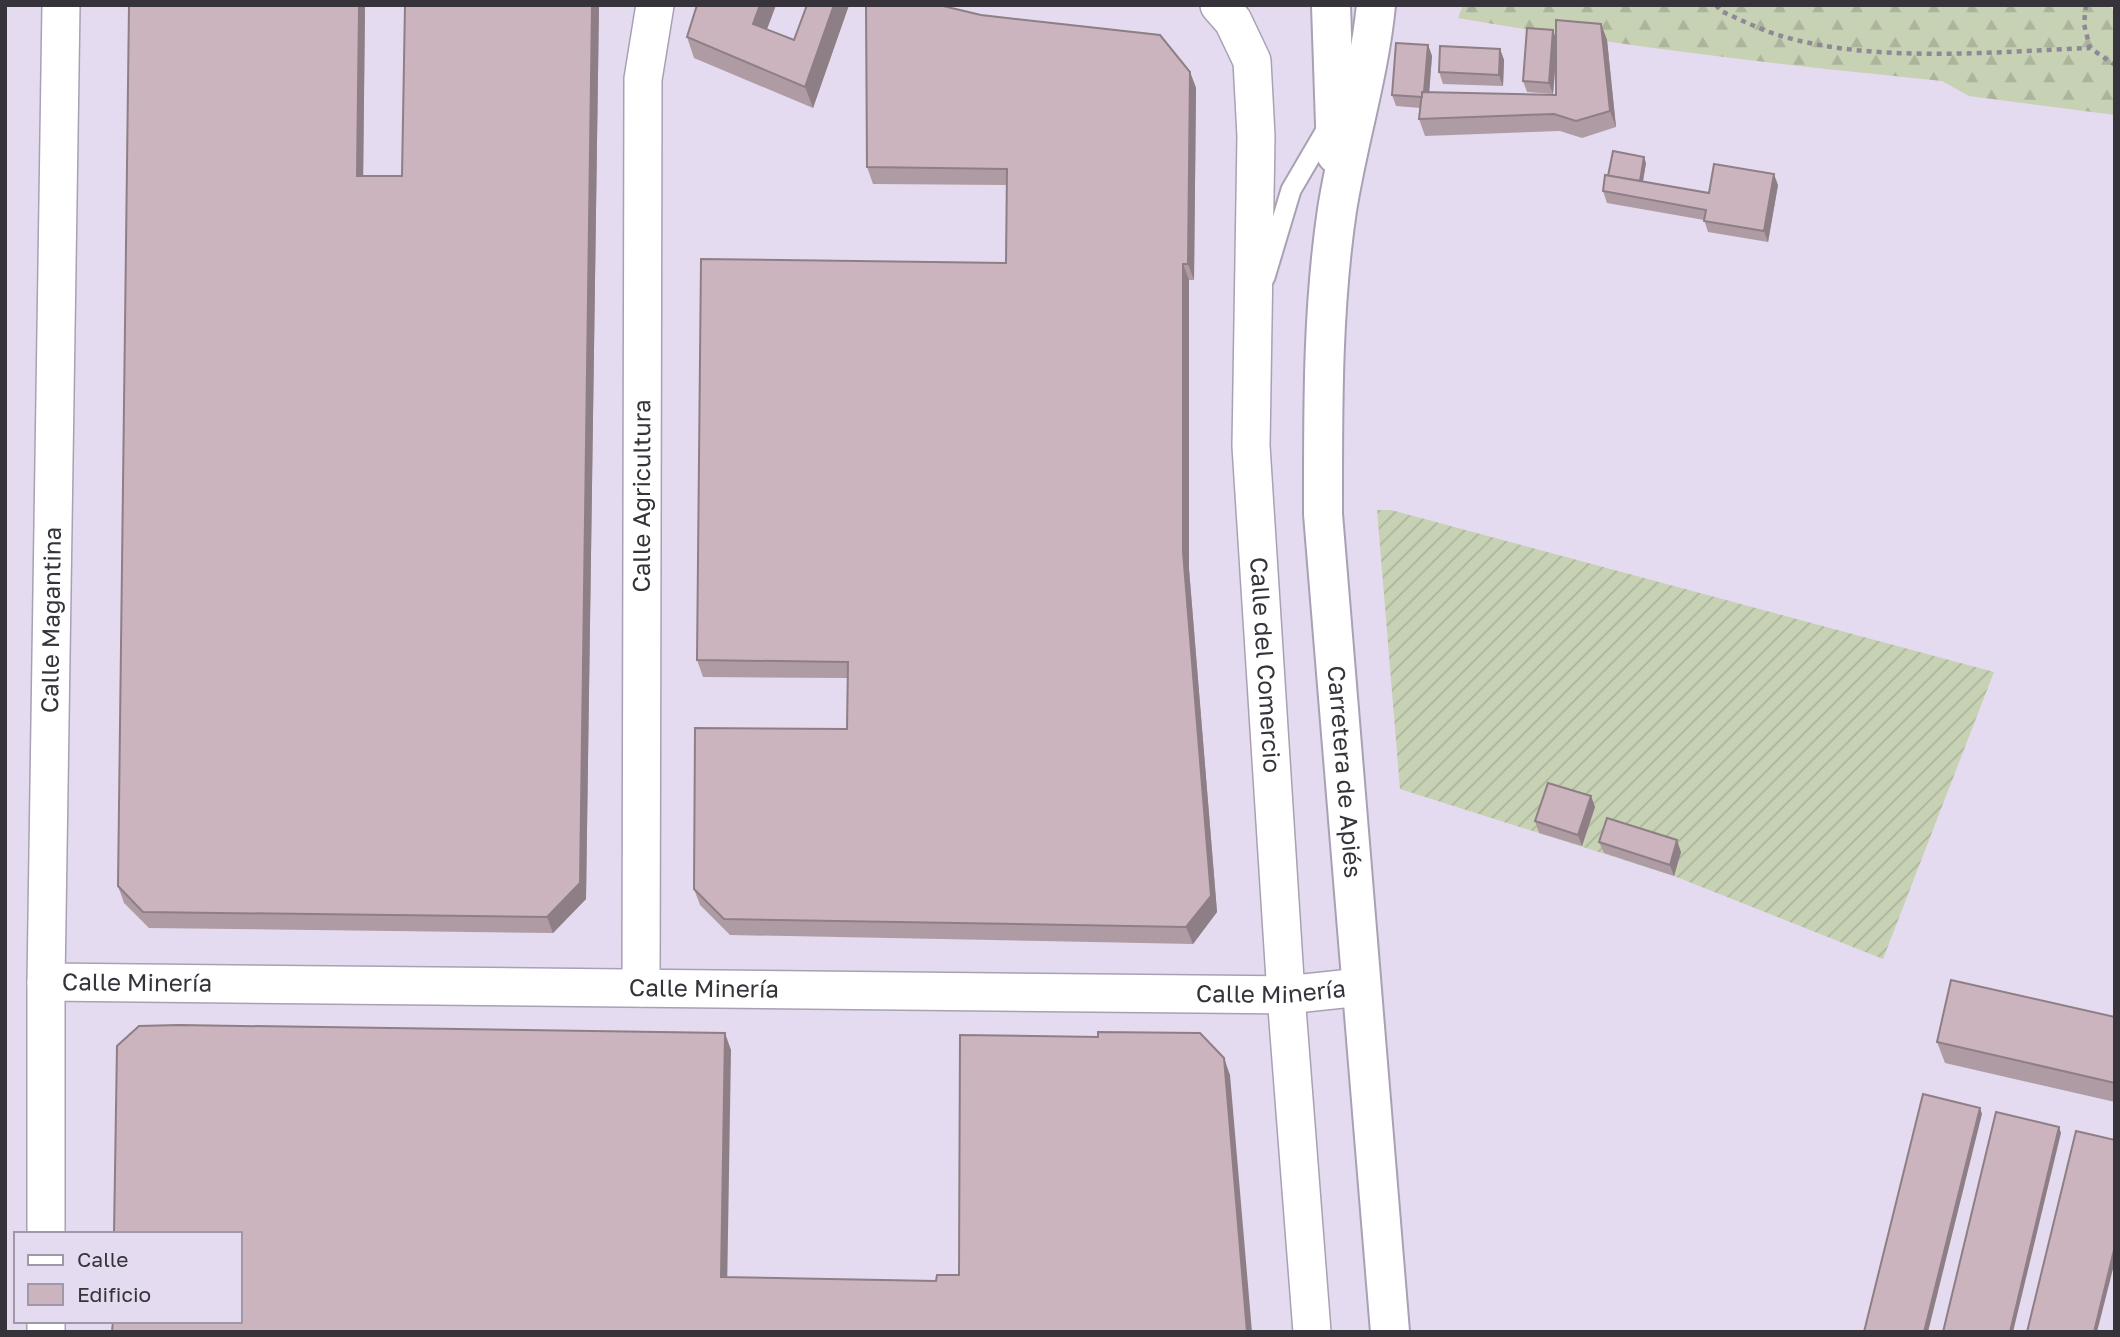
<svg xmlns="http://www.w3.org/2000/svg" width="2120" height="1337" viewBox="0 0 2120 1337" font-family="'Golos Text',sans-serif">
  <defs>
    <pattern id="forest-firs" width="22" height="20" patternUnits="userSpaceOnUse" patternTransform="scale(1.75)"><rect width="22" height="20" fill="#c7d2b4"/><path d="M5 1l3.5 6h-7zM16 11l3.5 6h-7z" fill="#acb59c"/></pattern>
    <pattern id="garden-furrows" width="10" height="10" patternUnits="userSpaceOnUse" patternTransform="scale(1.75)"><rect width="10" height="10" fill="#c7d2b4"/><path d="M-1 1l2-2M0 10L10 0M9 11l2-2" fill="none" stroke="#acb59c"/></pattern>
  </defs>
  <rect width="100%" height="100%" fill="#e4dbf0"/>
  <path fill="url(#forest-firs)" d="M 1463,5 L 2108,5 L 2115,12 L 2115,115 L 1969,96 L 1942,81 C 1780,65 1618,46 1458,18 Z"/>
  <polygon fill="url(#garden-furrows)" points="1377,510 1391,510 1994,672 1883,959 1674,876 1400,789"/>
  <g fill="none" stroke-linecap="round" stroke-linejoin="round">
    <g stroke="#a9a0b4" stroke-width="23">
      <polyline id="lane" points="1265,277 1291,190 1329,125"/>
    </g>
    <g stroke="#a9a0b4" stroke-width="40">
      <g id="street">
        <path id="s1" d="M 1219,5 L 1233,21 L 1252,61 L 1256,136 L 1251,446 L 1286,995 L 1312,1332"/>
        <path id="s2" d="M 46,982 L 1286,995 L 1361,987"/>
        <path id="s3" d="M 641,988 L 643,79 L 655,5"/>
        <path id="s4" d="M 46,1234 L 46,982 L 61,5"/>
        <polyline points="46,1321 46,1332"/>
      </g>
    </g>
    <g stroke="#a9a0b4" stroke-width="42">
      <g id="secondary">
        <polyline points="1331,5 1336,154"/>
        <path id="s5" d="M 1376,5 C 1369,75 1348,141 1337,210 C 1322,311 1323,413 1323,514 L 1390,1332"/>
      </g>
    </g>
    <g stroke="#8f8997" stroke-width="4.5" stroke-dasharray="5 5" stroke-linecap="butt">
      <path d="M 1716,5 L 1721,11 C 1739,19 1757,28 1775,34 C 1868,64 1993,52 2090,48"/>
      <polyline points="2086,5 2084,24 2090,48 2115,65"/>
    </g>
    <use href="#lane" stroke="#fff" stroke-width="19"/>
    <use href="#street" stroke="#fff" stroke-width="37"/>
    <use href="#secondary" stroke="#fff" stroke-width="38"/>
  </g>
  <g fill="#af9ba3">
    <polygon points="129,5 365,5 363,176 402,176 405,5 599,5 586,899 553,933 149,928 124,903 118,886"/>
    <polygon points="697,5 776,5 767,29 794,40 807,5 849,5 813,108 694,58 687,37"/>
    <polygon points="1601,24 1607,40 1616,127 1582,138 1560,131 1425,136 1419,119 1420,108 1396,106 1392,95 1428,45 1432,56 1429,92 1556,95 1556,63 1553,94 1527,92 1523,81 1556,36"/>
    <polygon points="1500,49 1504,60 1503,86 1443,84 1439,72"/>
    <polygon points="1190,72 1196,88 1194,280 1189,280 1189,569 1217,912 1193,944 730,935 700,905 694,889 847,729 847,678 703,677 697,660 1006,263 1007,185 873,184 867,167"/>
    <polygon points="1646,163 1643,181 1709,193 1778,185 1768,242 1708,232 1704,220 1607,203 1603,191"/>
    <polygon points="1591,796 1595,807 1582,846 1539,833 1535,821"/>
    <polygon points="1599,842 1681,852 1674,876 1604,853"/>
    <polygon points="2115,1017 2115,1102 1945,1063 1937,1042"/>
  </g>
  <g fill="#8e7e85">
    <polygon points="359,5 365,5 363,192 357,176"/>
    <polygon points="592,5 599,5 586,899 553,933 547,917"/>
    <polygon points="760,5 776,5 761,45 753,24"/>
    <polygon points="834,5 849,5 813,108 805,87"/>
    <polygon points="1601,24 1607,40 1616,127 1610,111"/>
    <polygon points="1553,30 1557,41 1553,94 1549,83"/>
    <polygon points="1428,45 1432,56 1428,108 1424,97"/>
    <polygon points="1500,49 1504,60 1503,86 1499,75"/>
    <polygon points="1190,72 1196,88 1194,280 1188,264"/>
    <polygon points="1644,157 1646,163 1641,192 1639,186"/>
    <polygon points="1774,174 1778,185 1768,242 1764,231"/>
    <polygon points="1183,264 1189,280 1189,569 1217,912 1193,944 1186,927 1183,552"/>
    <polygon points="1591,796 1595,807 1582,846 1578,835"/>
    <polygon points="1677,840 1681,852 1674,876 1670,865"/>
    <polygon points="725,1033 731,1050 727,1294 721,1277"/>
    <polygon points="1224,1058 1230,1075 1252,1332 1247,1332"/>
    <polygon points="1980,1108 1982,1114 1928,1332 1924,1332"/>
    <polygon points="2059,1127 2061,1133 2013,1332 2010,1332"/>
    <polygon points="2115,1246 2115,1261 2097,1332 2094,1332"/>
  </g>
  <g fill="#cbb4be" stroke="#8e7e85" stroke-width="2">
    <polygon points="129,5 359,5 357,176 402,176 405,5 592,5 580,883 547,917 143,912 118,886"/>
    <polygon points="697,5 760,5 753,24 794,40 807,5 834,5 805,87 687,37"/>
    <polygon points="866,5 939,5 981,15 1160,35 1190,72 1188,264 1183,264 1183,552 1211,896 1186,927 724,919 694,889 695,728 847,729 848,662 697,660 701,259 1006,263 1007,169 867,167"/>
    <polygon points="1556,20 1601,24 1610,111 1576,121 1554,114 1419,119 1422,92 1556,95"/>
    <polygon points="1527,28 1553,30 1549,83 1523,81"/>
    <polygon points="1396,43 1428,45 1424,92 1422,92 1422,97 1392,95"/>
    <polygon points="1440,46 1500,49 1499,75 1439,72"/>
    <polygon points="1613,151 1644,157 1640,181 1608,176"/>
    <polygon points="1714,164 1774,174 1764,231 1704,221 1706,210 1603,191 1605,175 1709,193"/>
    <polygon points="1548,783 1591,796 1578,835 1535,821"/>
    <polygon points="1607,818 1677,840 1670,865 1599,842"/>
    <polygon points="1951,980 2115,1017 2115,1083 1937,1042"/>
    <polygon points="179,1025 725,1033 721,1277 936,1281 937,1275 959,1275 960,1035 1098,1037 1098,1032 1200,1033 1224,1058 1247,1332 112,1332 113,1321 240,1321 240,1234 114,1234 117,1046 139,1026"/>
    <polygon points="1923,1094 1980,1108 1924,1332 1864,1332"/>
    <polygon points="1996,1112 2059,1127 2010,1332 1943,1332"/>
    <polygon points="2076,1131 2115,1140 2115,1246 2094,1332 2027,1332"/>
  </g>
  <g text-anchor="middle" stroke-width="6" stroke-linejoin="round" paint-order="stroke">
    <g font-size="24" fill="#36333b" stroke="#e4dbf0">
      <text dy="8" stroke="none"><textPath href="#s3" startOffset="492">Calle Agricultura</textPath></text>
      <text dy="8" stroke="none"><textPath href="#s4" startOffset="614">Calle Magantina</textPath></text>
      <text dy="8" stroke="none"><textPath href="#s1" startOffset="670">Calle del Comercio</textPath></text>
      <text dy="8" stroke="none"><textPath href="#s5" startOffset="772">Carretera de Apiés</textPath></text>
      <text dy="8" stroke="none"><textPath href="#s2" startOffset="91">Calle Minería</textPath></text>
      <text dy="8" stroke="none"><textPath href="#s2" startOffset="658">Calle Minería</textPath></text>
      <text dy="8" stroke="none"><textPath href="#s2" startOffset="1225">Calle Minería</textPath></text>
    </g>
  </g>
  <rect width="2120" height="1337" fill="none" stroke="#36333b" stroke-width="14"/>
  <rect x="14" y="1232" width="228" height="91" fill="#e4dbf0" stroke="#9e98a8" stroke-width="2"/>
  <rect x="28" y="1255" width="35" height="10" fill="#ffffff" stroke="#9e98a8" stroke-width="2"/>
  <text x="77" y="1267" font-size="21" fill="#36333b">Calle</text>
  <rect x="28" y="1284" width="35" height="21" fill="#cbb4be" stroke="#9e98a8" stroke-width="2"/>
  <text x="77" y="1302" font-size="21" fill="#36333b">Edificio</text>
</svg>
